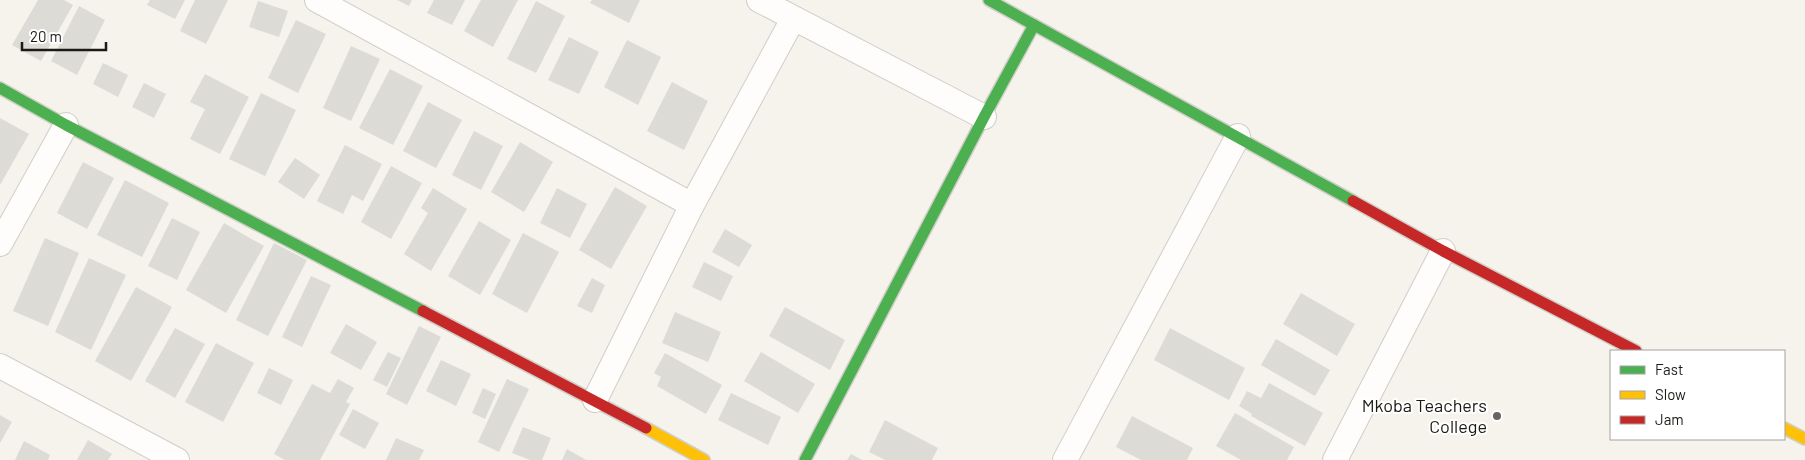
<svg xmlns="http://www.w3.org/2000/svg" width="1805" height="460" viewBox="0 0 1805 460" font-family="Barlow,sans-serif">
  <rect width="100%" height="100%" fill="#f5f3eb"/>
  <g fill="#dddbd6">
    <polygon points="38,0 64,0 73,5 41,61 12,45"/>
    <polygon points="150,0 185,0 175,19 147,5"/>
    <polygon points="195,0 228,0 206,44 180,31"/>
    <polygon points="397,0 412,0 409,6"/>
    <polygon points="434,0 465,0 452,25 427,13"/>
    <polygon points="481,0 518,0 493,47 464,31"/>
    <polygon points="592,0 640,0 629,23 590,3"/>
    <polygon points="258,1 288,11 279,37 249,27"/>
    <polygon points="536,1 565,16 536,73 507,59"/>
    <polygon points="79,6 105,20 77,75 51,61"/>
    <polygon points="296,20 326,34 298,93 268,78"/>
    <polygon points="569,37 599,52 579,94 548,80"/>
    <polygon points="627,40 661,57 638,105 604,87"/>
    <polygon points="351,46 380,59 351,121 323,108"/>
    <polygon points="103,63 128,75 118,97 93,84"/>
    <polygon points="390,69 423,86 393,145 359,128"/>
    <polygon points="205,74 249,97 220,154 190,139 205,109 190,102"/>
    <polygon points="672,82 708,101 684,150 647,131"/>
    <polygon points="144,83 166,94 154,118 132,107"/>
    <polygon points="261,93 296,110 265,176 229,159"/>
    <polygon points="428,102 462,120 436,168 403,151"/>
    <polygon points="0,118 29,134 0,185"/>
    <polygon points="474,131 503,146 481,190 452,175"/>
    <polygon points="520,142 553,162 524,212 491,192"/>
    <polygon points="345,145 382,164 363,201 352,195 343,214 317,201"/>
    <polygon points="295,158 320,175 304,199 278,182"/>
    <polygon points="83,162 114,178 87,229 57,213"/>
    <polygon points="391,166 422,183 391,239 361,222"/>
    <polygon points="125,180 169,203 142,257 97,235"/>
    <polygon points="615,187 647,206 611,269 579,250"/>
    <polygon points="433,188 467,209 431,271 404,254 428,213 421,208"/>
    <polygon points="557,188 587,204 570,238 540,223"/>
    <polygon points="172,218 200,232 177,280 148,266"/>
    <polygon points="479,221 511,240 480,295 448,276"/>
    <polygon points="224,223 264,246 226,313 186,290"/>
    <polygon points="725,229 752,245 739,267 712,252"/>
    <polygon points="523,233 559,252 527,313 492,294"/>
    <polygon points="45,238 79,253 48,326 13,311"/>
    <polygon points="274,243 307,260 268,336 236,320"/>
    <polygon points="89,258 126,275 91,350 55,332"/>
    <polygon points="704,262 733,276 721,301 692,287"/>
    <polygon points="311,276 331,285 302,347 282,337"/>
    <polygon points="592,278 605,285 592,313 577,306"/>
    <polygon points="136,287 172,307 131,381 95,361"/>
    <polygon points="1301,293 1355,324 1337,356 1283,324"/>
    <polygon points="785,307 845,340 830,370 769,336"/>
    <polygon points="675,312 721,332 708,362 662,343"/>
    <polygon points="346,324 377,342 361,370 330,353"/>
    <polygon points="419,326 441,337 407,405 386,394"/>
    <polygon points="175,328 205,344 175,398 145,381"/>
    <polygon points="1170,328 1245,368 1229,400 1154,360"/>
    <polygon points="1276,339 1330,370 1315,396 1261,365"/>
    <polygon points="216,343 254,363 223,422 185,402"/>
    <polygon points="388,352 401,358 387,387 373,380"/>
    <polygon points="761,352 815,384 798,413 744,381"/>
    <polygon points="665,353 722,385 706,414 657,386 661,377 654,373"/>
    <polygon points="441,360 471,374 456,406 426,391"/>
    <polygon points="269,368 293,380 281,405 257,393"/>
    <polygon points="338,379 354,388 346,402 350,404 320,460 285,460 274,454 312,384 330,393"/>
    <polygon points="507,379 529,389 499,452 478,442"/>
    <polygon points="1269,383 1323,413 1305,446 1251,416 1252,414 1239,406 1247,391 1261,398"/>
    <polygon points="483,388 496,394 485,419 472,413"/>
    <polygon points="731,393 781,417 768,445 718,420"/>
    <polygon points="353,409 379,423 365,449 339,435"/>
    <polygon points="1235,413 1294,447 1287,460 1241,460 1216,446"/>
    <polygon points="0,415 12,422 0,443"/>
    <polygon points="1132,416 1193,448 1187,460 1141,460 1116,447"/>
    <polygon points="885,420 938,448 932,460 885,460 869,452"/>
    <polygon points="523,427 551,438 542,460 530,460 512,453"/>
    <polygon points="396,438 424,450 419,460 386,460"/>
    <polygon points="88,440 112,454 108,460 77,460"/>
    <polygon points="24,441 50,455 48,460 15,460"/>
    <polygon points="567,449 586,460 562,460"/>
    <polygon points="851,454 862,460 847,460"/>
  </g>
  <g fill="none" stroke-linecap="round" stroke-linejoin="round">
    <g stroke="#cfcec8" stroke-width="26">
      <g id="street">
        <polyline points="317,0 692,205"/>
        <polyline points="759,0 984,117"/>
        <polyline points="0,244 66,125"/>
        <polyline points="0,366 177,460"/>
        <polyline points="595,400 692,205 793,19"/>
        <polyline points="1065,460 1238,136"/>
        <polyline points="1335,460 1443,251"/>
      </g>
    </g>
    <g stroke="#cfcec8" stroke-width="14">
      <g id="fast">
        <polyline points="989,0 1353,201"/>
        <polyline points="0,88 66,125 423,311"/>
        <polyline points="805,460 984,117 1034,25"/>
      </g>
    </g>
    <g stroke="#cfcec8" stroke-width="14">
      <g id="slow">
        <polyline points="646,428 704,460"/>
        <polyline points="1784,428 1805,439"/>
      </g>
    </g>
    <g stroke="#cfcec8" stroke-width="14">
      <g id="jam">
        <polyline points="1353,201 1443,251 1636,351"/>
        <polyline points="423,311 646,428"/>
      </g>
    </g>
    <use href="#street" stroke="#fefdfc" stroke-width="24"/>
    <use href="#fast" stroke="#4caf50" stroke-width="11"/>
    <use href="#slow" stroke="#ffc107" stroke-width="11"/>
    <use href="#jam" stroke="#c62828" stroke-width="11"/>
  </g>
  <circle fill="#676660" stroke="#fff" stroke-width="2" cx="1497" cy="416" r="5"/>
  <g text-anchor="middle" stroke-width="4" stroke-linejoin="round" paint-order="stroke">
    <g font-size="18" fill="#1b1a15" stroke="#fff" text-anchor="end">
      <text x="1487" y="412">Mkoba Teachers<tspan x="1487" dy="21">College</tspan></text>
    </g>
  </g>
  <rect x="1610" y="350" width="175" height="90" fill="#ffffff" stroke="#a4a3a1"/>
  <rect x="1620" y="366" width="25" height="8" fill="#4caf50" stroke="#a4a3a1"/>
  <text x="1655" y="375" font-size="15" fill="#1b1a15">Fast</text>
  <rect x="1620" y="391" width="25" height="8" fill="#ffc107" stroke="#a4a3a1"/>
  <text x="1655" y="400" font-size="15" fill="#1b1a15">Slow</text>
  <rect x="1620" y="416" width="25" height="8" fill="#c62828" stroke="#a4a3a1"/>
  <text x="1655" y="425" font-size="15" fill="#1b1a15">Jam</text>
  <path d="M22 42v8h84v-8" fill="none" stroke="#1b1a15" stroke-width="2.5"/>
  <text x="30" y="42" font-size="15" fill="#1b1a15" stroke="#ffffff" stroke-width="4" paint-order="stroke">20 m</text>
</svg>
